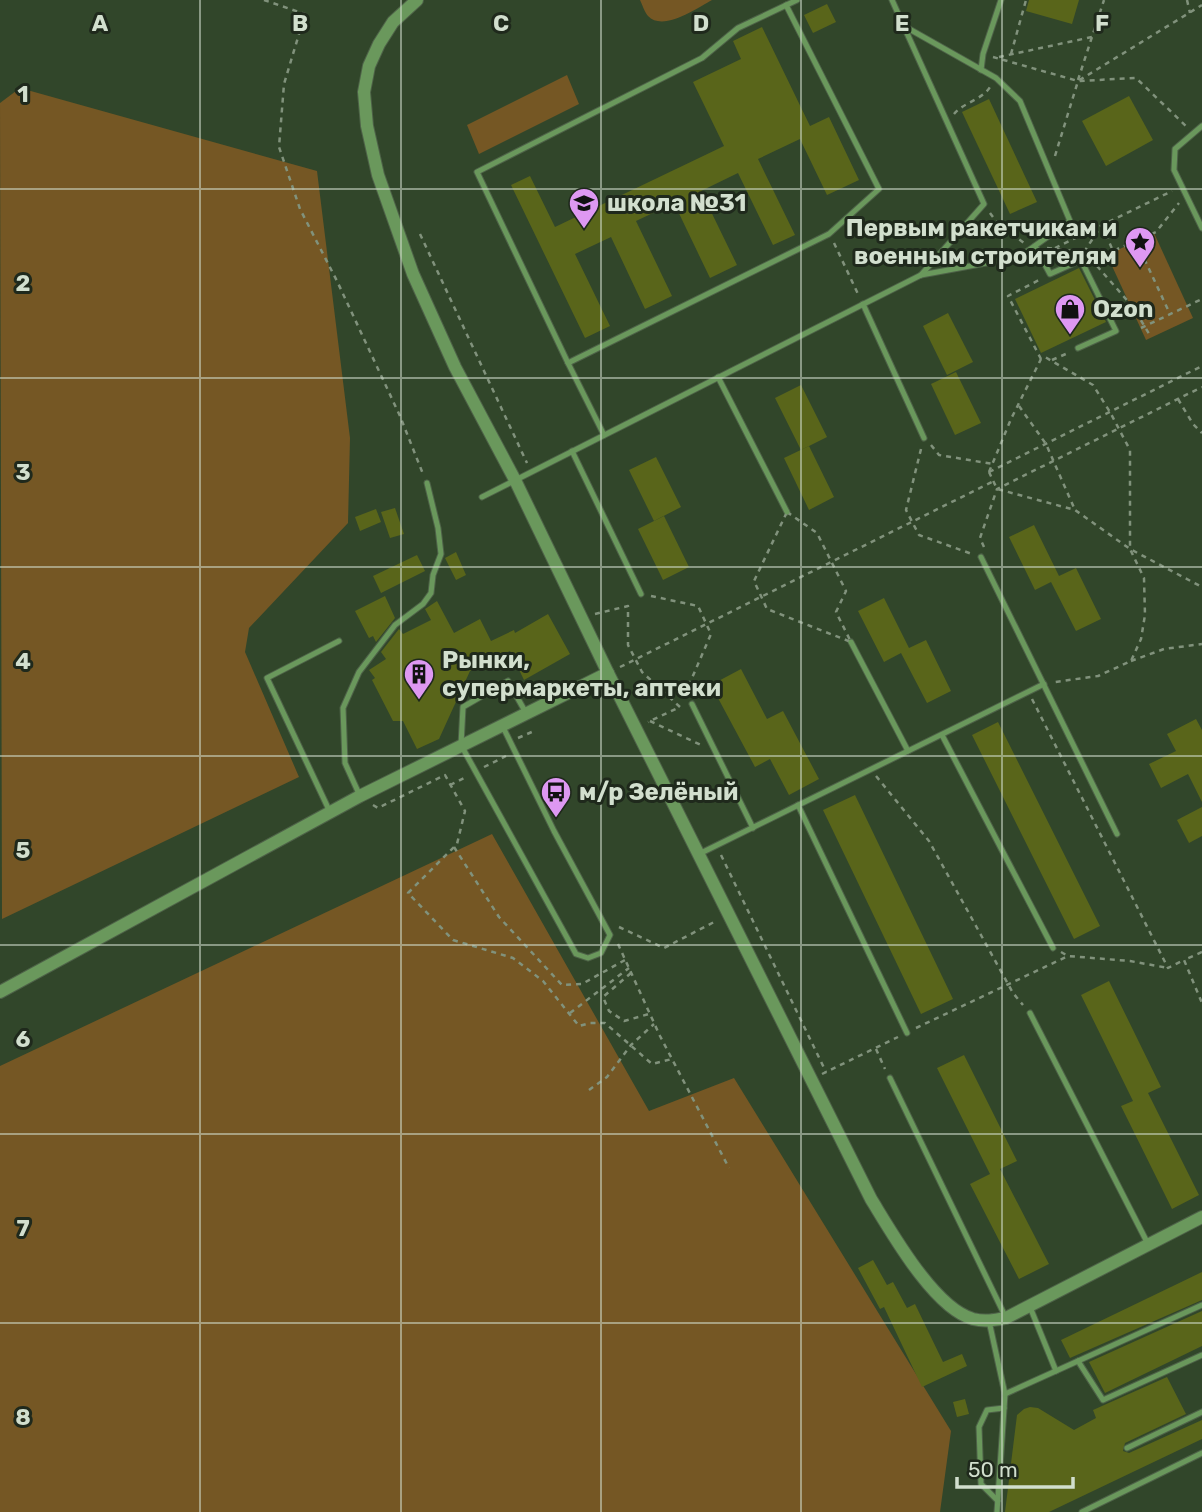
<svg xmlns="http://www.w3.org/2000/svg" width="1202" height="1512" viewBox="0 0 1202 1512" font-family="Rubik,sans-serif">
  <rect width="100%" height="100%" fill="#31462a"/>
  <g fill="#755724">
    <path d="M 640,0 L 712,0 C 697,8 663,32 648,16 C 645,13 642,4 640,0 Z"/>
    <polygon points="567,75 579,104 479,154 467,125"/>
    <polygon points="20,88 317,171 350,438 348,523 249,628 245,652 299,777 2,919 0,103"/>
    <polygon points="1154,233 1193,318 1146,340 1107,255"/>
    <polygon points="492,834 649,1111 734,1078 951,1431 940,1512 0,1512 0,1066"/>
  </g>
  <g fill="#59651a">
    <polygon points="1029,0 1079,0 1072,24 1026,11"/>
    <polygon points="827,4 836,22 813,33 804,15"/>
    <polygon points="762,27 810,126 829,117 859,180 827,195 800,139 758,159 795,235 773,245 738,173 701,191 737,265 710,278 674,203 636,221 672,296 645,309 611,237 575,254 610,326 585,338 511,185 530,176 555,227 724,146 693,82 741,59 733,41"/>
    <polygon points="1129,96 1153,140 1106,166 1082,121"/>
    <polygon points="989,99 1037,202 1010,214 962,112"/>
    <polygon points="1079,268 1106,322 1041,353 1015,299"/>
    <polygon points="948,313 973,362 947,375 923,326"/>
    <polygon points="956,372 981,423 955,435 931,384"/>
    <polygon points="801,385 827,437 801,450 775,398"/>
    <polygon points="809,446 834,497 809,510 784,458"/>
    <polygon points="656,457 681,507 654,521 629,470"/>
    <polygon points="395,508 404,534 390,538 381,512"/>
    <polygon points="376,509 381,522 360,531 355,517"/>
    <polygon points="664,516 689,567 663,580 638,529"/>
    <polygon points="1034,525 1059,576 1076,568 1101,619 1076,631 1051,582 1035,590 1009,537"/>
    <polygon points="456,552 466,575 456,580 445,558"/>
    <polygon points="417,555 425,571 381,593 373,576"/>
    <polygon points="385,596 395,618 376,642 373,636 369,638 355,611"/>
    <polygon points="884,598 909,648 926,640 951,691 927,703 901,653 884,662 858,611"/>
    <polygon points="437,601 454,633 480,619 491,641 514,630 515,633 548,614 570,654 524,680 510,651 470,671 439,739 417,749 403,721 393,721 372,680 375,678 369,670 386,659 381,652 399,629 403,634 431,620 425,609"/>
    <polygon points="741,669 767,719 783,711 819,779 789,795 770,759 755,767 711,685"/>
    <polygon points="1196,719 1202,730 1202,802 1188,774 1161,788 1149,764 1176,751 1167,734"/>
    <polygon points="998,722 1100,926 1074,939 972,735"/>
    <polygon points="855,795 953,999 921,1014 823,810"/>
    <polygon points="1202,807 1202,836 1189,843 1177,820"/>
    <polygon points="1109,981 1161,1087 1148,1093 1199,1195 1172,1209 1121,1106 1133,1101 1081,995"/>
    <polygon points="964,1055 1017,1161 1000,1169 1049,1264 1019,1279 970,1184 990,1174 937,1068"/>
    <polygon points="873,1260 887,1285 893,1282 907,1308 915,1304 943,1362 962,1354 967,1366 922,1387 884,1307 880,1309 858,1268"/>
    <polygon points="1202,1272 1202,1300 1070,1358 1061,1340"/>
    <polygon points="1202,1311 1202,1346 1105,1393 1089,1362"/>
    <polygon points="1167,1377 1186,1414 1125,1443 1123,1451 1129,1453 1202,1420 1202,1439 1049,1512 1005,1512 1017,1415 1024,1409 1030,1407 1038,1408 1074,1430 1096,1418 1093,1410"/>
    <polygon points="965,1399 969,1414 957,1417 953,1402"/>
  </g>
  <g fill="none" stroke-linecap="round" stroke-linejoin="round">
    <g stroke="#4e6248" stroke-width="7">
      <g id="service">
        <polyline points="892,0 984,204 921,275"/>
        <polyline points="981,70 983,54 1001,0"/>
        <polyline points="1202,126 1175,149 1174,170 1202,228"/>
        <polyline points="1035,246 1050,274 1081,260 1116,331 1078,348"/>
        <polyline points="863,304 924,438"/>
        <polyline points="568,363 477,172 702,58 738,28 797,0"/>
        <polyline points="718,377 787,512"/>
        <polyline points="604,435 568,363 829,234 879,189 786,5"/>
        <polyline points="572,451 641,594"/>
        <polyline points="482,497 921,275 1019,257 1070,221 1020,101 996,78 904,26"/>
        <polyline points="981,557 1117,834"/>
        <polyline points="851,642 908,751"/>
        <polyline points="692,704 753,828"/>
        <polyline points="502,725 554,831 610,935 601,953 588,958 576,954 461,745 463,707 508,681 526,713"/>
        <polyline points="942,735 1053,948"/>
        <polyline points="360,796 345,763 343,708 359,672 395,625 423,604 431,593 433,575 441,554 438,528 427,483"/>
        <polyline points="798,805 907,1033"/>
        <polyline points="330,812 267,678 339,641"/>
        <polyline points="699,854 1044,684"/>
        <polyline points="1030,1013 1148,1244"/>
        <polyline points="890,1078 1006,1318"/>
        <polyline points="1030,1307 1056,1371"/>
        <polyline points="989,1321 1005,1394 997,1512"/>
        <polyline points="1078,1361 1103,1400 1202,1355"/>
        <polyline points="1005,1394 1202,1305"/>
        <polyline points="1127,1448 1202,1412"/>
        <polyline points="998,1501 981,1484 979,1427 987,1410 1004,1408"/>
        <polyline points="1082,1512 1202,1453"/>
      </g>
    </g>
    <g stroke="#4e6248" stroke-width="14">
      <g id="tertiary">
        <path d="M 417,0 L 393,22 L 379,44 L 369,66 L 364,92 L 367,126 L 378,175 L 413,274 L 455,367 L 515,480 L 608,673 L 871,1199 C 892,1233 934,1308 973,1319 C 985,1322 995,1320 1006,1318 L 1202,1217"/>
        <polyline points="0,992 360,796 608,673"/>
      </g>
    </g>
    <g stroke="#81927c" stroke-width="2.5" stroke-dasharray="5 5" stroke-linecap="butt">
      <polyline points="264,0 305,14 284,84 279,147 300,209 337,281 400,416 423,474"/>
      <polyline points="1187,0 1190,13"/>
      <polyline points="1011,54 1026,0"/>
      <polyline points="993,57 1078,81 1136,78 1187,127"/>
      <polyline points="999,57 1092,37"/>
      <polyline points="1078,80 1104,0"/>
      <path d="M 954,114 C 964,102 982,100 990,87"/>
      <polyline points="1055,156 1078,81 1202,5"/>
      <polyline points="990,213 998,224 1024,243"/>
      <polyline points="1102,225 1113,251 1156,232 1179,203"/>
      <polyline points="420,234 527,463"/>
      <polyline points="1136,241 1170,314"/>
      <polyline points="834,243 858,294"/>
      <polyline points="1047,248 1075,251"/>
      <polyline points="1055,248 1172,191"/>
      <polyline points="1084,252 1101,226"/>
      <polyline points="1097,266 1133,307 1151,337"/>
      <polyline points="1141,328 1202,299"/>
      <polyline points="1041,359 1008,296 1041,279"/>
      <polyline points="1052,360 1068,353"/>
      <polyline points="1178,399 1193,424 1202,433"/>
      <polyline points="1019,406 1046,444 1075,510"/>
      <polyline points="931,445 939,455 993,464"/>
      <polyline points="921,449 906,510 919,535 972,554"/>
      <polyline points="989,472 1011,419 1041,359 1045,357 1093,385 1110,412 1130,450 1130,549 1144,578 1145,615 1141,639 1131,661 1098,676 1055,682"/>
      <polyline points="989,472 997,489 1075,510 1130,549 1202,587"/>
      <polyline points="989,472 1202,366"/>
      <polygon points="787,512 817,533 846,591 836,612 851,642 767,609 754,581"/>
      <polyline points="984,547 980,538 997,489 1202,387"/>
      <polyline points="651,596 698,606 711,634 689,685 691,695"/>
      <polyline points="595,614 628,606 628,645 642,672 680,707 648,722"/>
      <polyline points="1131,661 1164,649 1202,644"/>
      <polyline points="620,667 994,481"/>
      <polyline points="1032,699 1168,968 1184,960"/>
      <polyline points="650,721 701,745"/>
      <polyline points="518,738 534,731"/>
      <polyline points="484,767 506,756"/>
      <polyline points="876,776 929,841 1013,993 1023,1005"/>
      <polyline points="450,785 466,777"/>
      <polyline points="373,805 378,808 445,775 465,811 457,844 408,893 453,940 513,958 543,981 579,1026 590,1023 605,1023 652,1064 672,1059"/>
      <polyline points="454,847 499,917 562,985 582,984 625,960"/>
      <polyline points="721,855 826,1072"/>
      <polyline points="619,927 664,948 716,921"/>
      <polyline points="618,944 660,1036 729,1168"/>
      <polyline points="1061,952 1068,956 1130,961 1168,968"/>
      <polyline points="1202,952 1184,960 1202,1003"/>
      <polyline points="631,973 603,997 609,1011 624,1021 649,1014"/>
      <polyline points="570,1013 629,968"/>
      <polyline points="916,1028 1068,956"/>
      <polyline points="876,1049 885,1069"/>
      <polyline points="822,1074 898,1037"/>
      <polyline points="589,1090 607,1077 631,1045 654,1024"/>
    </g>
    <use href="#service" stroke="#6a985c" stroke-width="5"/>
    <use href="#tertiary" stroke="#6a985c" stroke-width="12"/>
  </g>
  <path fill="none" stroke="#d2dfce" stroke-width="2" stroke-opacity="0.55" d="M 200,0 L 200,1512M 401,0 L 401,1512M 601,0 L 601,1512M 801,0 L 801,1512M 1002,0 L 1002,1512M 0,189 L 1202,189M 0,378 L 1202,378M 0,567 L 1202,567M 0,756 L 1202,756M 0,945 L 1202,945M 0,1134 L 1202,1134M 0,1323 L 1202,1323"/>
  <defs>
    <g id="school-pin" transform="scale(1.575)"><path d="M0 17L-7.5 6A9.5 9.5 0 1 1 7.5 6Z" fill="#de98f2" stroke="#1f291c"/><path d="M0-5L7-2L0 1L-7-2ZM-4 1L0 2.5L4 1V4Q0 6-4 4Z" fill="#111"/></g>
    <g id="sight-pin" transform="scale(1.575)"><path d="M0 17L-7.5 6A9.5 9.5 0 1 1 7.5 6Z" fill="#de98f2" stroke="#1f291c"/><path d="M0-6L1.8-2.2L6-1.7L2.9 1.2L3.7 5.4L0 3.3L-3.7 5.4L-2.9 1.2L-6-1.7L-1.8-2.2Z" fill="#111"/></g>
    <g id="shop-pin" transform="scale(1.575)"><path d="M0 17L-7.5 6A9.5 9.5 0 1 1 7.5 6Z" fill="#de98f2" stroke="#1f291c"/><path d="M-5-2.5h2.3a2.7 3.5 0 0 1 5.4 0H5L5.5 6h-11ZM-1.5-2.5h3a1.5 2.3 0 0 0-3 0Z" fill="#111"/></g>
    <g id="building-pin" transform="scale(1.575)"><path d="M0 17L-7.5 6A9.5 9.5 0 1 1 7.5 6Z" fill="#de98f2" stroke="#1f291c"/><path d="M-4-6H4V6H1V3H-1V6H-4ZM-2.5-4.3h1.7v1.8h-1.7ZM.8-4.3h1.7v1.8H.8ZM-2.5-1h1.7V.8h-1.7ZM.8-1h1.7V.8H.8Z" fill="#111"/></g>
    <g id="bus-pin" transform="scale(1.575)"><path d="M0 17L-7.5 6A9.5 9.5 0 1 1 7.5 6Z" fill="#de98f2" stroke="#1f291c"/><path d="M-5-6H5V4H4V6H2V4H-2V6H-4V4H-5ZM-3.5-4V0h7V-4ZM-3.5 1.2v1.5H-2V1.2ZM2 1.2v1.5H3.5V1.2Z" fill="#111"/></g>
  </defs>
  <g fill-rule="evenodd">
    <use href="#school-pin" x="584" y="203"/>
    <use href="#sight-pin" x="1140" y="242"/>
    <use href="#shop-pin" x="1070" y="309"/>
    <use href="#building-pin" x="419" y="674"/>
    <use href="#bus-pin" x="556" y="792"/>
  </g>
  <g text-anchor="middle" stroke-width="6" stroke-linejoin="round" paint-order="stroke">
    <g font-size="24" font-weight="bold" fill="#d2dfce" stroke="#1f291c" text-anchor="start">
      <text x="607" y="211">школа №31</text>
      <text x="1117" y="236" text-anchor="end">Первым ракетчикам и<tspan x="1117" dy="28">военным строителям</tspan></text>
      <text x="1093" y="317">Ozon</text>
      <text x="442" y="668">Рынки,<tspan x="442" dy="28">супермаркеты, аптеки</tspan></text>
      <text x="579" y="800">м/р Зелёный</text>
    </g>
  </g>
  <g font-size="23" text-anchor="middle" font-weight="bold" fill="#d2dfce" stroke="#1f291c" stroke-width="6" stroke-linejoin="round" paint-order="stroke">
    <text x="100" y="31">A</text>
    <text x="300" y="31">B</text>
    <text x="501" y="31">C</text>
    <text x="701" y="31">D</text>
    <text x="902" y="31">E</text>
    <text x="1102" y="31">F</text>
    <text x="23" y="102">1</text>
    <text x="23" y="291">2</text>
    <text x="23" y="480">3</text>
    <text x="23" y="669">4</text>
    <text x="23" y="858">5</text>
    <text x="23" y="1047">6</text>
    <text x="23" y="1236">7</text>
    <text x="23" y="1425">8</text>
  </g>
  <path d="M957 1477v10h116v-10" fill="none" stroke="#d2dfce" stroke-width="3.5"/>
  <text x="968" y="1477" font-size="21" fill="#d2dfce" stroke="#1f291c" stroke-width="5" paint-order="stroke">50 m</text>
</svg>
